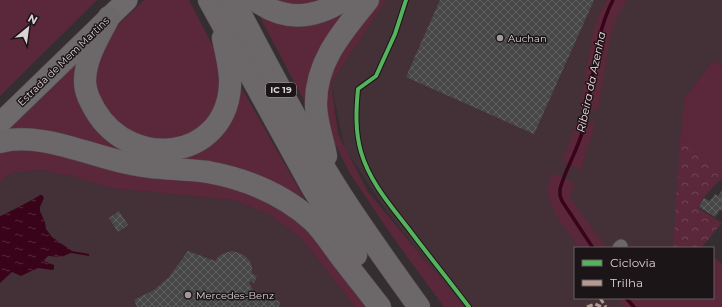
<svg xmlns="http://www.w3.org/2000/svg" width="722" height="307" viewBox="0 0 722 307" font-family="Montserrat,sans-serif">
  <defs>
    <pattern id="forest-crowns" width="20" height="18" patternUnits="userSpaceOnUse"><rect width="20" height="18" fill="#5b273a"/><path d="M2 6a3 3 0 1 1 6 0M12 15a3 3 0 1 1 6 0" fill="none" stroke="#724556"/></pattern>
    <pattern id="water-ripples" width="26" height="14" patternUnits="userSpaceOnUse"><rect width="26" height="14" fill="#39041a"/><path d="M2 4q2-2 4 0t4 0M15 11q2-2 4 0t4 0" fill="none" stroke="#55283a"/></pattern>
    <pattern id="building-cross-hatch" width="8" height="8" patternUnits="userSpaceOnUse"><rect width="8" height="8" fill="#484747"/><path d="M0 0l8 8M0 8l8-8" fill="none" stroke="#626161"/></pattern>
  </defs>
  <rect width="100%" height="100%" fill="#352e30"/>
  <g fill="#443137">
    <polygon points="386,0 722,0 722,67 714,60 684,99 673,248 575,248 575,298 648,298 645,307 462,307 387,211 345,149 331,83"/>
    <polygon points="41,170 70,176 110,188 234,200 270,215 301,238 355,307 0,307 0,181 11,173"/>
  </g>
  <g fill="#5b273a">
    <polygon points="0,0 97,0 0,96"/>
    <polygon points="144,0 189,0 218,56 220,93 209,120 179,142 132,136 109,115 94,82 97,54 116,27"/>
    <polygon points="272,0 327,0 294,7"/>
    <polygon points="380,0 386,0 331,83 338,134 368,192 464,307 444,307 392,236 351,175 334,142 328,125 325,96 341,44 350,31"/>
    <polygon points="607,0 627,0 615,21 610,39 598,109 580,108 593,32 597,19"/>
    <polygon points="348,5 310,98 305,102 255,8"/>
    <polygon points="82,51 92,115 177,156 240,85 309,207 69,139 7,127"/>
    <polygon points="714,60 722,67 722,165 688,142 680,141 684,99"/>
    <polygon points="577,122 595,123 581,170 562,161"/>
    <polygon points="16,144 194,176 258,192 311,232 368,307 355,307 301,238 270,215 234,200 110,188 70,176 41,170 11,173 0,181 0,148"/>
    <path d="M 553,173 L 574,183 L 570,197 L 606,248 L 580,248 C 568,231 547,210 548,188 C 548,183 551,178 553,173 Z"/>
    <polygon points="713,257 722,264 722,307 624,307 617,298 713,298"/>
  </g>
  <polygon fill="url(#forest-crowns)" points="680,141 688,142 722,165 722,181 720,180 704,197 698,208 722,223 701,248 673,248"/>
  <path fill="url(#water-ripples)" d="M 40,195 L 42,195 L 44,198 L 40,207 L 40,211 L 45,222 L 46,229 L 52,237 L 72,251 L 89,254 L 89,256 L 71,253 L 61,257 L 48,256 L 45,259 L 44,261 L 54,265 L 54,269 L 52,270 L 38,268 L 21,276 L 12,272 L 0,283 L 0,216 C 4,215 36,198 40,195 Z"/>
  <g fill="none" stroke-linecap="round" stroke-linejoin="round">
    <g stroke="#39041a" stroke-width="3.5">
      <path d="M 593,248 L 562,201 L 560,195 L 560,189 C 566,167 579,148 584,126 C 594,84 593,38 613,0"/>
      <polyline points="626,298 634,307"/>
    </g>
  </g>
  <g fill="url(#building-cross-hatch)">
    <polygon points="440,0 594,0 534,134 406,77"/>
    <polygon points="722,190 722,211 720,210 715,217 699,207 704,198 710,201 715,194 718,196"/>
    <polygon points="119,211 128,225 118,232 109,218"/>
    <polygon points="188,251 215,261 219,256 225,253 232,251 239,253 245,256 250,261 252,268 252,274 257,276 254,283 250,281 249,282 258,300 260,298 280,301 279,307 137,307 134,300 154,290 169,277"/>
  </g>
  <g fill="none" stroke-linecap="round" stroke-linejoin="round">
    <g stroke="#524c4e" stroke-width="14">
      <polyline id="minor" points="619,248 621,246"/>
    </g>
    <g stroke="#524c4e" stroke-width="22">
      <polyline id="primary" points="0,123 127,0"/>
    </g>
    <g stroke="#524c4e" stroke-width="23">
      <g id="trunk">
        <polyline points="209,0 313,189 356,255"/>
        <path d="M 233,0 C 265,60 296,121 331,179 C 358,223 389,265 419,307"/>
        <path d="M 255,0 C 284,22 314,19 344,0"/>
        <path d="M 109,17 C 99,37 85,58 85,81 C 85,92 90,101 95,110 C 131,171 225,161 230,86 C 231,70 226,53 223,38"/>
        <path d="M 0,142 C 37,131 89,155 127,163 C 153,170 181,168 208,172 C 246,179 284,195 313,221 C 324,232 332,245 341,257 C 354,274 367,290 380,307"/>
        <path d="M 326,156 C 323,140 316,121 316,105 C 315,62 343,31 368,0"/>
      </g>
    </g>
    <use href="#minor" stroke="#6c6869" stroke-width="13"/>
    <use href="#primary" stroke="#6e696a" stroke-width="21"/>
    <use href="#trunk" stroke="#6c6768" stroke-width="22"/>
    <g stroke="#b69a8f" stroke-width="3" stroke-dasharray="6 3" stroke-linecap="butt">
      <polyline points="600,298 606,307"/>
      <polyline points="587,307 595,304 602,307"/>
    </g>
    <g stroke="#1b1517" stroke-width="6">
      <path id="cycleway" d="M 406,0 L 395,34 L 376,76 L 358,89 C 356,110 355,131 361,152 C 370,183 392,207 411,232 C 430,257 450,282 469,307"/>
    </g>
    <use href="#cycleway" stroke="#56b35d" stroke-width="4"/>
  </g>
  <g fill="#a1999b" stroke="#1b1517" stroke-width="1.5">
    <circle cx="500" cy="38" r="4"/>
    <circle cx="188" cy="295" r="4"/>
  </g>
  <g text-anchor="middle" stroke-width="3" stroke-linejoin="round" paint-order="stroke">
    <rect fill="#1b1517" stroke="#a1999b" stroke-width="1" x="266" y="83" width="30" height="14" rx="3"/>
    <g font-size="9" font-weight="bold" fill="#dbd2d4">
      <text x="281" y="93">IC 19</text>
    </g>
    <g font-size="10" fill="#dbd2d4" stroke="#1b1517" text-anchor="start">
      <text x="508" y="42">Auchan</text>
      <text x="196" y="299">Mercedes-Benz</text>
    </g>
    <g font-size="10" fill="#dbd2d4" stroke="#1b1517">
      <text transform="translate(63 61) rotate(-44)" y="4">Estrada de Mem Martins</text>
    </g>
    <g font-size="11" font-style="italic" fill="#f4dae1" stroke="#1b1517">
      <text transform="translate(591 82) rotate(-78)" y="4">Ribeira da Azenha</text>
    </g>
  </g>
  <rect x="574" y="247" width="140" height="52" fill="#1b1517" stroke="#686163"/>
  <rect x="582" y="260" width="20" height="6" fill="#56b35d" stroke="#686163"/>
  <text x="610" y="267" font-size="12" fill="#dbd2d4">Ciclovia</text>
  <rect x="582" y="280" width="20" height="6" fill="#b69a8f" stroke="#686163"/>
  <text x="610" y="287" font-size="12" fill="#dbd2d4">Trilha</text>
  <g transform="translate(28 28) rotate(29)" stroke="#1b1517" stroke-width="3" paint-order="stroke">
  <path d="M0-3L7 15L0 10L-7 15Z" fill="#dbd2d4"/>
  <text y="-6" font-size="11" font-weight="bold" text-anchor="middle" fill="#dbd2d4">N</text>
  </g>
</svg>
